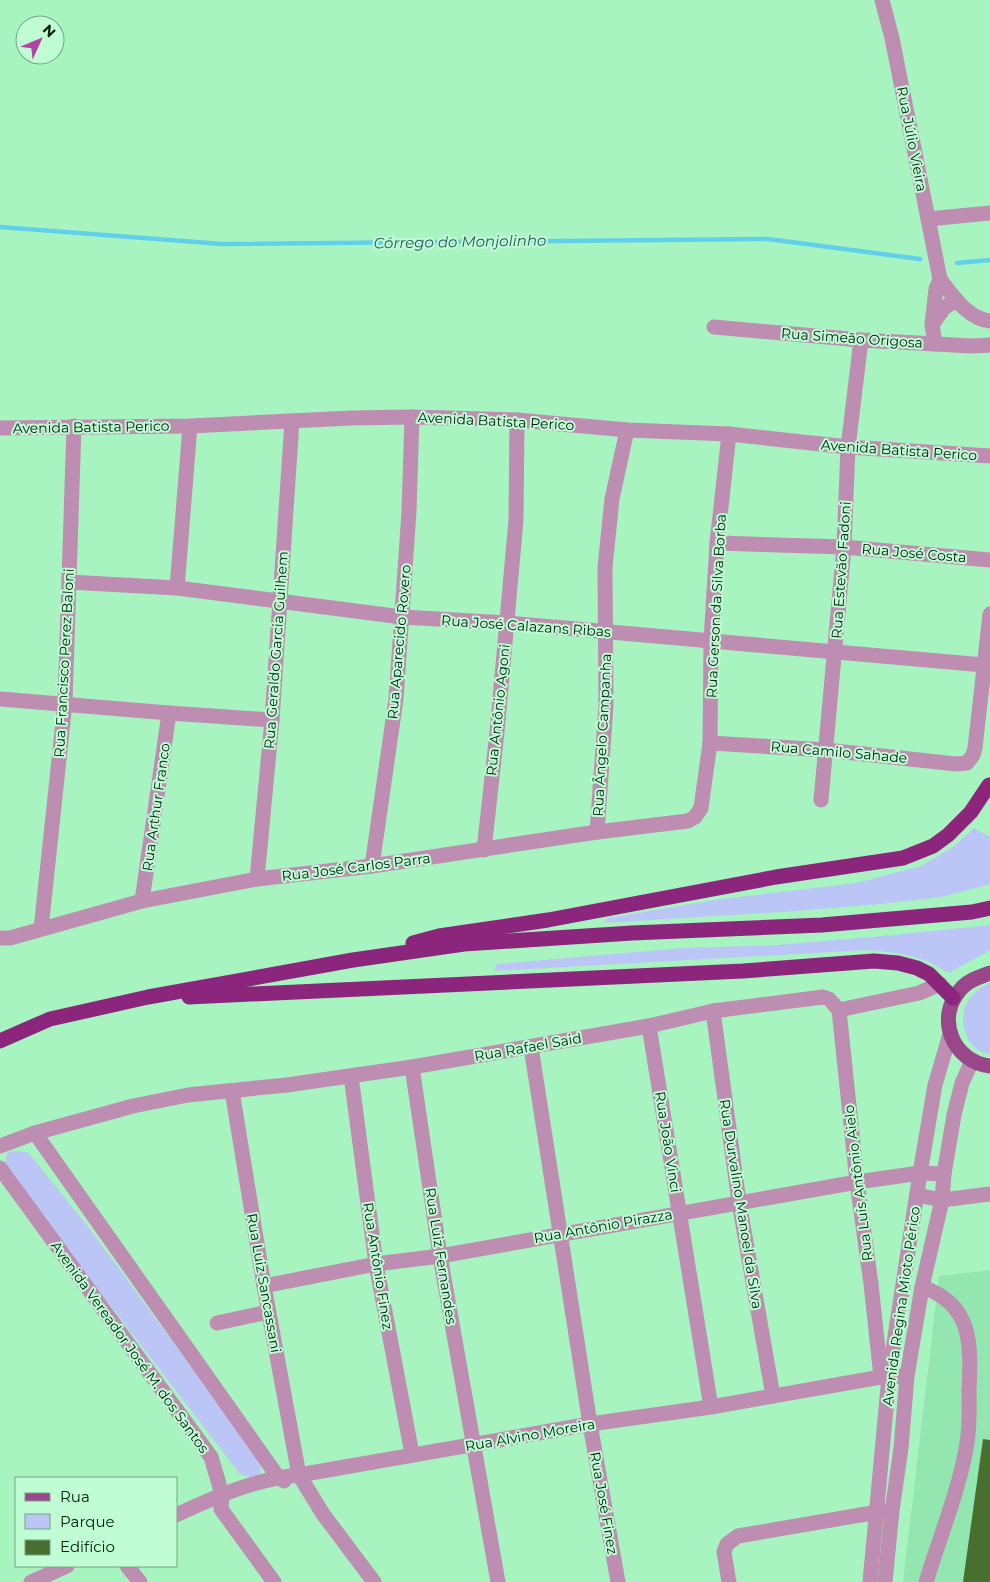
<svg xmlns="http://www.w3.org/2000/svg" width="990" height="1582" viewBox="0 0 990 1582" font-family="Montserrat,sans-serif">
  <rect width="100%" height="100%" fill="#a7f4c1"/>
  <polygon fill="#93e6b0" points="990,1270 990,1582 903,1582 939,1276"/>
  <g fill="#bbc6f6">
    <polygon points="974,828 990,837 990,884 942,897 880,904 797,911 603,923 608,918 721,899 856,883 921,866 953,847"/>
    <path d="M 990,925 L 990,950 L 949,973 C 942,970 936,965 929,962 C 909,954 889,952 867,950 L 494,971 L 497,964 L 684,948 L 777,945 L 883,936 Z"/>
    <path d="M 990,983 L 990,1054 C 979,1053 971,1046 967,1036 C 957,1014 967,992 990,983 Z"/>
    <polygon points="13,1151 28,1152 89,1228 261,1462 260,1475 252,1478 240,1474 14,1180 5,1162 8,1152"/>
  </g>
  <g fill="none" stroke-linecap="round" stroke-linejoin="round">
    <g stroke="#61d0ea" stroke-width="4.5">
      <polyline points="0,227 222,244 768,239 920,259"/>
      <polyline points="957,263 990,260"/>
    </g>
  </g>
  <polygon fill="#486f30" points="983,1439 990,1440 990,1582 963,1582"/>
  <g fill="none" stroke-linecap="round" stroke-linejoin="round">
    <g stroke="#bd8eb2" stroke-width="15">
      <path d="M 882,0 L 892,38 L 940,279 C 952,295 968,319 990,321"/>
      <polyline points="928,219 990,213"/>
      <polyline points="932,324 936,289 940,279"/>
      <polyline points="714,327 861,340 972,346 990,345"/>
      <polyline points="935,344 932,325 944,308 956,300"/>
      <polyline points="0,428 190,426 351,418 412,417 517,420 627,430 729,434 848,447 990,456"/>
      <polyline points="717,543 844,547 990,560"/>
      <polyline points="69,582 177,588 402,617 507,623 984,665"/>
      <polyline points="177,588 190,426"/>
      <polyline points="0,699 169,713 272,720"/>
      <polyline points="710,743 826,750 956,764 967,763 973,755 975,748 990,614"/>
      <polyline points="821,800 844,547 848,447 861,340"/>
      <polyline points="597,832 606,705 605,567 612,499 627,430"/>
      <polyline points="484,850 497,732 516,520 517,420"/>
      <polyline points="372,866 396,699 409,512 412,417"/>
      <polyline points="257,879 272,720 292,421"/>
      <polyline points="142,901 169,713"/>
      <polyline points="41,929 65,703 74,426"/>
      <polyline points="0,938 10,938 142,901 257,879 372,866 597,832 688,821 695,817 701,808 710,743 711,641 717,543 729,434"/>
      <polyline points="839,1010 919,993 940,984"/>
      <polyline points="713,1011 739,1202 773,1396"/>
      <polyline points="649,1026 711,1407"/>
      <polyline points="531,1047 590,1424 618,1582"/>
      <polyline points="412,1067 440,1256 498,1582"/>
      <polyline points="351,1076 376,1264 412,1454"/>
      <polyline points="232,1091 264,1286 299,1475 323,1514 374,1582"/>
      <polyline points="35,1133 278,1477 284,1481"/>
      <polyline points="0,1146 35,1133 133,1106 188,1095 287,1085 412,1067 649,1026 713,1011 823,997 829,999 839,1010 857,1182 871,1284 881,1377"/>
      <polyline points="0,1168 211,1457 222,1494 221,1509 274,1582"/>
      <polyline points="917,1195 942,1200 990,1194"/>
      <polyline points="264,1286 376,1264 440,1256 857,1182 920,1173 944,1174"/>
      <path d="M 922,1287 C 973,1304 971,1345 969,1390 C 969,1408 970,1426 967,1443 C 960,1488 939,1539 926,1582"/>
      <polyline points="217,1323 268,1312"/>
      <path d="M 176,1515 C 215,1497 255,1479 299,1475 L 590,1424 L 711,1407 L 881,1377 L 907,1376"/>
      <polyline points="127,1566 140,1582"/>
      <polyline points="31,1582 67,1566"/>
      <polyline points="729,1582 724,1552 727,1544 738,1536 884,1511"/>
      <polyline points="870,1582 889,1376 920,1173 935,1085 950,1034"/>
      <polyline points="885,1582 892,1511 901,1448 907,1376 922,1287 942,1200 944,1174 954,1115 962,1083 972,1061"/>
    </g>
    <path stroke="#9a468b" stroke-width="15" d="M 990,973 C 979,977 967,981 960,990 C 935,1018 953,1062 990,1066"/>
    <g stroke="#8c267c" stroke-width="15">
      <polyline points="413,943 439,936 548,920 776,877 903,858 933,846 948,835 971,812 989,785"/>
      <polyline points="189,997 743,971 874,961 898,963 917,968 929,974 953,998"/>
      <polyline points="0,1041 50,1019 148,997 353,960 464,944 632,933 822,925 972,912 990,908"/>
    </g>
  </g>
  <g text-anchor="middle" stroke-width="4" stroke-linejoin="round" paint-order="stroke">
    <g font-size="14" fill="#001e0d" stroke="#c1fdd4">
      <text transform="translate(912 139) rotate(79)" y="5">Rua Júlio Vieira</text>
      <text transform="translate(852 338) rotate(4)" y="5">Rua Simeão Origosa</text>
      <text transform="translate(496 421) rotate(3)" y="5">Avenida Batista Perico</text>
      <text transform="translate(91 427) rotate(-1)" y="5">Avenida Batista Perico</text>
      <text transform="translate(899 450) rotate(4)" y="5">Avenida Batista Perico</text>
      <text transform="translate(914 553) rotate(5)" y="5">Rua José Costa</text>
      <text transform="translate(841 570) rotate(-86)" y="5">Rua Estevão Fadoni</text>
      <text transform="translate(716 606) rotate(-87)" y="5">Rua Gerson da Silva Borba</text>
      <text transform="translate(526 626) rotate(4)" y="5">Rua José Calazans Ribas</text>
      <text transform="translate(399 642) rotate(-85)" y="5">Rua Aparecido Rovero</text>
      <text transform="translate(276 650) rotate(-86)" y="5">Rua Geraldo Garcia Guilhem</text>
      <text transform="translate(64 663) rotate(-87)" y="5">Rua Francisco Perez Baloni</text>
      <text transform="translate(498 710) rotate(-84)" y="5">Rua Antônio Agoni</text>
      <text transform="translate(602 735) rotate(-87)" y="5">Rua Ângelo Campanha</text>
      <text transform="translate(839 752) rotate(5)" y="5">Rua Camilo Sahade</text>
      <text transform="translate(156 807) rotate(-82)" y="5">Rua Arthur Franco</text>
      <text transform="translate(356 867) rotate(-7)" y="5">Rua José Carlos Parra</text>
      <text transform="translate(528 1047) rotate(-10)" y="5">Rua Rafael Said</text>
      <text transform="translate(668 1142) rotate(81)" y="5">Rua João Vinci</text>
      <text transform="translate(858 1183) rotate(-97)" y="5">Rua Luís Antônio Aielo</text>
      <text transform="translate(741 1204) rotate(81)" y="5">Rua Durvalino Manoel da Silva</text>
      <text transform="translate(603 1226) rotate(-10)" y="5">Rua Antônio Pirazza</text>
      <text transform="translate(441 1256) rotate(81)" y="5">Rua Luiz Fernandes</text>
      <text transform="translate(378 1266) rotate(81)" y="5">Rua Antônio Finez</text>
      <text transform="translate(264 1283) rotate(80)" y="5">Rua Luiz Sancassani</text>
      <text transform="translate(901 1306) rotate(-82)" y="5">Avenida Regina Mioto Périco</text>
      <text transform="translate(130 1347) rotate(54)" y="5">Avenida Vereador José M. dos Santos</text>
      <text transform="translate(530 1435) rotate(-10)" y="5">Rua Alvino Moreira</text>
      <text transform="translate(604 1503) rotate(80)" y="5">Rua José Finez</text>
    </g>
    <g font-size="15" font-style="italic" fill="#2a5964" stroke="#c1fdd4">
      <text transform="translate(460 242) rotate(-1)" y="5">Córrego do Monjolinho</text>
    </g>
  </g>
  <rect x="15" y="1477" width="162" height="90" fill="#c1fdd4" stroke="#74a484"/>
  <rect x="25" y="1493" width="25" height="8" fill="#9a468b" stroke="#74a484"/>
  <text x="60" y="1502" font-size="15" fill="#001e0d">Rua</text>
  <rect x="25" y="1514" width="25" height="15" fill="#bbc6f6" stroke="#74a484"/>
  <text x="60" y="1527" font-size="15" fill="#001e0d">Parque</text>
  <rect x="25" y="1540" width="25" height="15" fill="#486f30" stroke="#74a484"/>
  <text x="60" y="1552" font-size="15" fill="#001e0d">Edifício</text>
  <g transform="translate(40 40) rotate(46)"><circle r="24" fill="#c1fdd4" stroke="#74a484"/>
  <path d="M0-4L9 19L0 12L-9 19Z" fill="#b2439f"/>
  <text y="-8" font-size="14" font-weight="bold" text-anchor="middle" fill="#001e0d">N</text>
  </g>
</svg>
